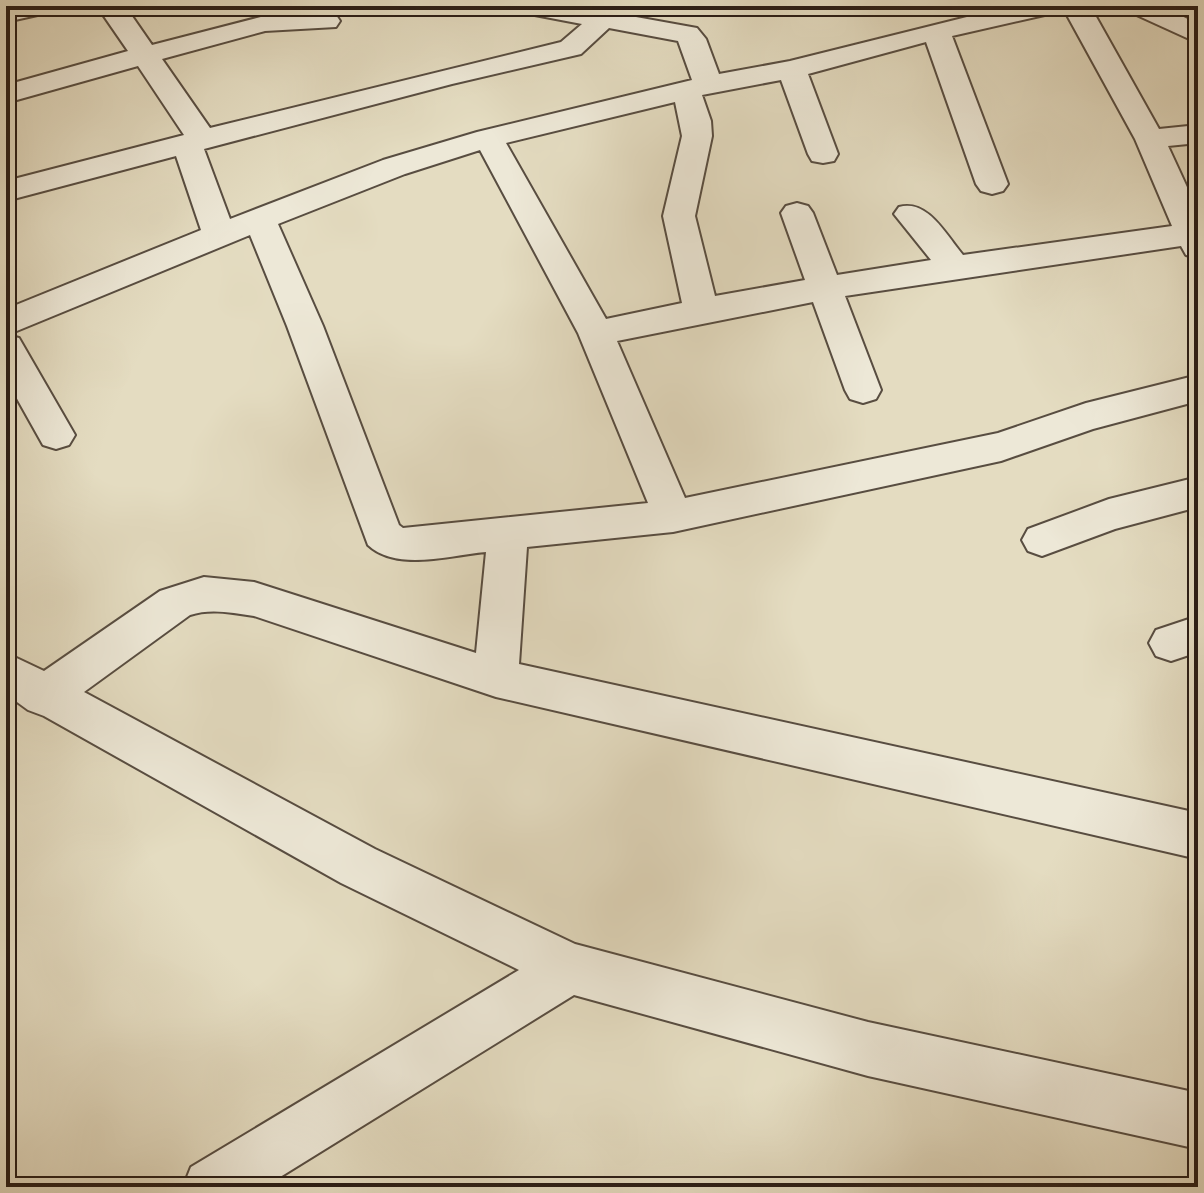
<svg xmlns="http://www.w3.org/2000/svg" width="1204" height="1193" viewBox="0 0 1204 1193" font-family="Vollkorn,serif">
  <rect width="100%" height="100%" fill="#e4dcc1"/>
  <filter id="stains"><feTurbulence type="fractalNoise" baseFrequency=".0025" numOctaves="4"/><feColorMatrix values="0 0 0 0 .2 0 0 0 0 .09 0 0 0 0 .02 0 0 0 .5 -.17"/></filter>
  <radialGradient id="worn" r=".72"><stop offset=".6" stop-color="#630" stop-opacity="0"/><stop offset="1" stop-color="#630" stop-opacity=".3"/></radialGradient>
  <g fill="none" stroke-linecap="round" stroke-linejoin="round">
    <g stroke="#584d41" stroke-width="4">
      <g id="minor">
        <polygon points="6,6 55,6 51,12 6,22"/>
        <path d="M 97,6 L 125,6 L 152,45 L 280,12 L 336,15 L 340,21 L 336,27 L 265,31 L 162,59 L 210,128 L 561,42 L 582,24 L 519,12 L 515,6 L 575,6 L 697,28 L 706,39 L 719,74 L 790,61 L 1011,6 L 1062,6 L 1058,12 L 952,36 L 1008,184 L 1003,191 L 992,194 L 981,191 L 976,184 L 926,42 L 808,74 L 838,154 L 834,161 L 823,163 L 812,161 L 808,154 L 781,80 L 702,95 L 711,121 L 712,136 L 695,216 L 715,296 L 805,280 L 781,213 L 786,206 L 797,203 L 808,206 L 813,213 L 837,275 L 931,260 L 894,214 L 899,207 C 928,199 946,235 963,255 L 1172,226 L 1135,139 L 1062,6 L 1090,6 L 1159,129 L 1198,125 L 1198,143 L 1168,146 L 1198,211 L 1198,258 L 1186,255 L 1181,246 L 845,296 L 881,390 L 876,399 L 863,403 L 850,399 L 845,390 L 813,302 L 617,341 L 685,498 L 998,433 L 1086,403 L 1198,375 L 1198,401 L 1093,429 L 1001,461 L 673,532 L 527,547 L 519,664 L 1198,813 L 1198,859 L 496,697 L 254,616 C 233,613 211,608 190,615 L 84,692 L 375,849 L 575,944 L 868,1022 L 1198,1093 L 1198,1149 L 868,1076 L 574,995 L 264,1187 L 183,1187 L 191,1167 L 519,970 L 341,883 L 44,716 L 28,710 L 6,694 L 6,653 L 44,671 L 160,591 L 204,577 L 254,582 L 476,653 L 486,552 C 450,555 397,572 368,545 L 287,326 L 250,235 L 7,335 L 19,338 L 75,435 L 69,445 L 56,449 L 43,445 L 6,379 L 6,309 L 201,230 L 176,156 L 6,201 L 6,181 L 184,135 L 138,66 L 6,103 L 6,85 L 128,51 ZM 609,28 L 678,41 L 692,80 L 477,132 L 383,160 L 230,219 L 204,149 L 452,84 L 581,54 ZM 675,102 L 682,136 L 663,216 L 682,303 L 606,319 L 506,143 ZM 480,150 L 578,333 L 648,503 L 403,528 L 399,525 L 323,326 L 278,224 L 405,174 Z"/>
        <polygon points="1126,6 1161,6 1198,24 1198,43 1130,12"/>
        <polygon points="1198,477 1198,507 1115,529 1042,556 1028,551 1022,540 1028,529 1109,499"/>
        <polygon points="1198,616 1198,652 1171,661 1156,656 1149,643 1156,630"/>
      </g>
    </g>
    <use href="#minor" fill="#ede8d7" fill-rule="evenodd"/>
  </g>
  <rect width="1204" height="1193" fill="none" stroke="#e4dcc1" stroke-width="32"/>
  <rect x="8" y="8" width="1188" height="1177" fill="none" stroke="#2a1d16" stroke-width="4"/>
  <rect x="16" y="16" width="1172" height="1161" fill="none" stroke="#2a1d16" stroke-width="2"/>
  <rect width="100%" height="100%" filter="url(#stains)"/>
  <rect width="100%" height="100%" fill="url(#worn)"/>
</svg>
